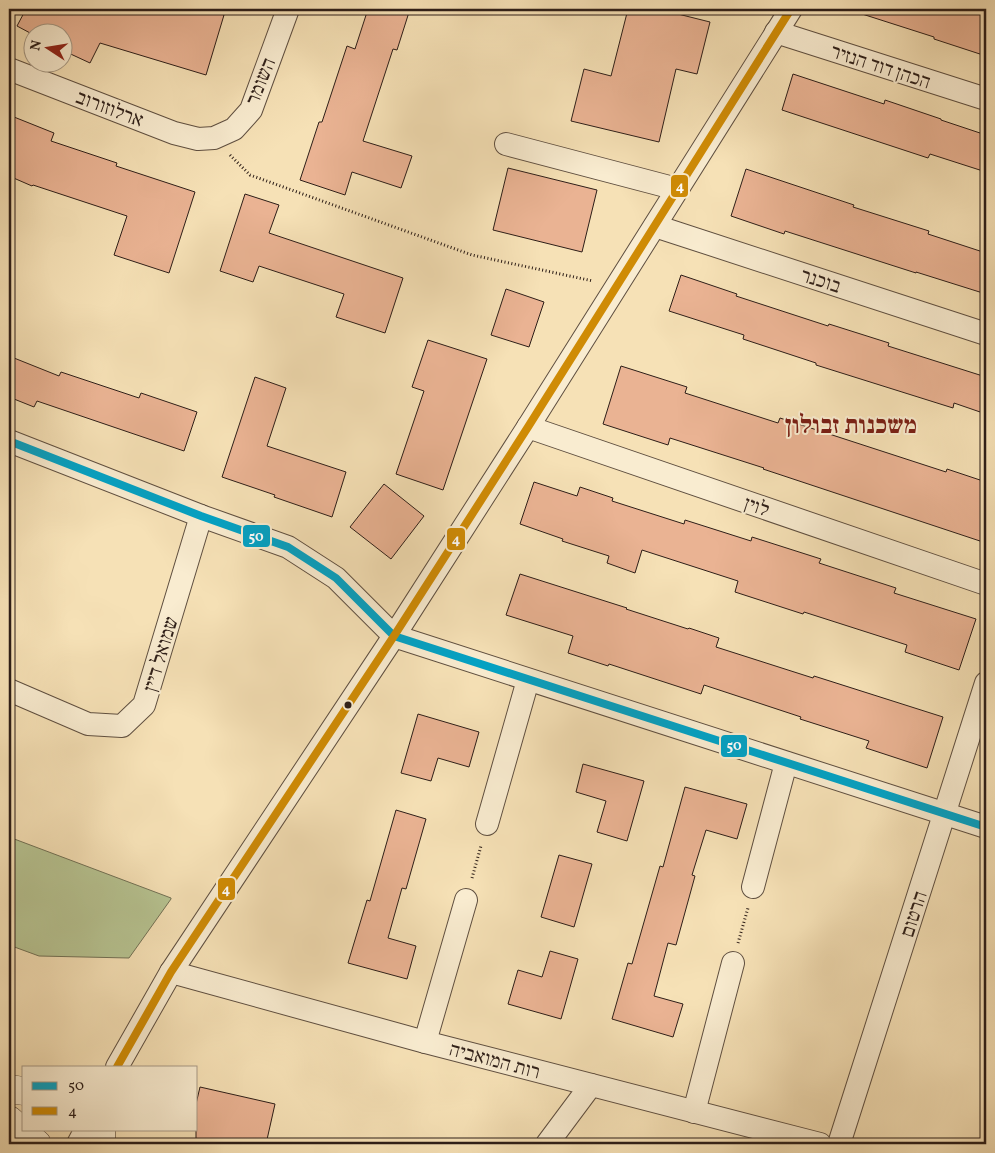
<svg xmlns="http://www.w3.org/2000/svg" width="995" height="1153" viewBox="0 0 995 1153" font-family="Vollkorn,'Frank Ruhl Libre',serif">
  <rect width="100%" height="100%" fill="#f6e1b6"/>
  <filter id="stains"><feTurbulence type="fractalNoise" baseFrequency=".004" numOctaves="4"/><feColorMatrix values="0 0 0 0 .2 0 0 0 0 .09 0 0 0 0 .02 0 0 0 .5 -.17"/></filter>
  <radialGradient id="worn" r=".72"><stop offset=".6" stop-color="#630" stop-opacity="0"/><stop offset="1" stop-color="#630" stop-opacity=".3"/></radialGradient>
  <polygon fill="#b7c492" stroke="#727155" points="9,837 171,898 171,899 129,958 39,956 9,945"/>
  <g fill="#eab393" stroke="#2d1e18">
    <polygon points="26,9 205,9 224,15 206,75 100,43 90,63 62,50 62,32 32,32 32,34 17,26"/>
    <polygon points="368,9 410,9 397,50 393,49 363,141 412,156 401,188 352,172 345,195 300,180 319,122 322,122 347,46 355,49"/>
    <polygon points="628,9 658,9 710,22 697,74 676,69 659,142 571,121 584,69 611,76"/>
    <polygon points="859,9 986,9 986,56 934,39 934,37 859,13"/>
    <polygon points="793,74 884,104 885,100 941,119 941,120 986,135 986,172 930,154 928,158 782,110"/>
    <polygon points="9,115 54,133 51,141 117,163 116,166 195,192 169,273 114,255 127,216 33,185 32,186 9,176"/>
    <polygon points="508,168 597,190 582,252 493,230"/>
    <polygon points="746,169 854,205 853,207 929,231 928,234 986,253 986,294 916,272 916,273 785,231 784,234 731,216"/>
    <polygon points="245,194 279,205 269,233 403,278 385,333 336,317 344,294 259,266 253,282 220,271"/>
    <polygon points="681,275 737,294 736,296 828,326 829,324 889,343 888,346 986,377 986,414 954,403 953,408 816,365 816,363 743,339 744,335 669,311"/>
    <polygon points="506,289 544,302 529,347 491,335"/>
    <polygon points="428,340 487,359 443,490 396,474 424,391 412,387"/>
    <polygon points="9,356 59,376 61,372 139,398 141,393 197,412 184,451 37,401 34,407 9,397"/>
    <polygon points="621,366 687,387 685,393 778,423 780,418 946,472 947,469 986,482 986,543 763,469 764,468 670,438 668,445 603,424"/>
    <polygon points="255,377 286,388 267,446 346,472 332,517 274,497 275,495 222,477"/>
    <polygon points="534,482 577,496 580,487 613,498 612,501 684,524 685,520 751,541 752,537 821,559 819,563 896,588 894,593 976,619 959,670 905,652 907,645 804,612 803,614 735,592 738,581 642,550 635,573 607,563 609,556 562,541 563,539 520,524"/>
    <polygon points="384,484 424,516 391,559 350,527"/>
    <polygon points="520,574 627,608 626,609 688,629 689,628 719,638 716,647 813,678 814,676 943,717 927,768 866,748 869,741 800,719 801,717 704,685 701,694 609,664 608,666 568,653 573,636 506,615"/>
    <polygon points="418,714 479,732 469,767 438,758 431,781 401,773"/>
    <polygon points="583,764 644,781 627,841 597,832 606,801 576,792"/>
    <polygon points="685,787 747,804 737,839 706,830 692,875 695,876 676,945 668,943 654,996 683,1004 673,1037 612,1019 628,963 632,964 660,866 663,867"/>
    <polygon points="396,810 426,819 406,889 402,888 388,938 416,946 407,979 348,963 367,900 370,901"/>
    <polygon points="559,855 592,864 574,927 541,917"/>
    <polygon points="550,951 578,959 561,1019 508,1004 518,970 542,977"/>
    <polygon points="200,1087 275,1104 266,1144 196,1144 196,1104"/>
  </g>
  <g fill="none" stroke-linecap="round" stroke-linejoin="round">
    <g stroke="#5f4f40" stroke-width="24">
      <g id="street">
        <polyline points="776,32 986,99"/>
        <polyline points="9,69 174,133 198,139 214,138 234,129 251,110 288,9"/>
        <polyline points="506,144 677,189"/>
        <polyline points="655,226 986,334"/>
        <polyline points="528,427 986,584"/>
        <polyline points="9,441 201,516 288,547 336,578 394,636 986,827"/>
        <polyline points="9,690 88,724 122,726 144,705 201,516"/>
        <polyline points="487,824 528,680"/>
        <polyline points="753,887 786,763"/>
        <polyline points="171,972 425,1042 820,1144"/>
        <polyline points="425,1042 466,900"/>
        <polyline points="117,1067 171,972 394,636 528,427 791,9"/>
        <polyline points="694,1112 733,963"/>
        <polyline points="78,1144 86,1129"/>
        <polyline points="547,1144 591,1085"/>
        <polyline points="839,1144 986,683"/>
      </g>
    </g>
    <g stroke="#2d1e18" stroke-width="29">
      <g id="secondary">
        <polyline points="9,1089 24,1091"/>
        <polyline points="9,1120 37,1144"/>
        <polyline points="101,1129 101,1144"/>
      </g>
    </g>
    <g stroke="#2d1e18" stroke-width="3" stroke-dasharray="1 2.5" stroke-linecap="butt">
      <polyline points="230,155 250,175 472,255 593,281"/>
      <polyline points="472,878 481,846"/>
      <polyline points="738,943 748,908"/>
    </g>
    <use href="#street" stroke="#f9ecd0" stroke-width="22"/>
    <use href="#secondary" stroke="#f9ecd0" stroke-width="28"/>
    <g stroke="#f9ecd0" stroke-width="11">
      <polyline id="bus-1" points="9,441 201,516 288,547 336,578 394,636 986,827"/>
    </g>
    <g stroke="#f9ecd0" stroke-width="11">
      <polyline id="bus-2" points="117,1067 171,972 394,636 528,427 791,9"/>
    </g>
    <use href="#bus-1" stroke="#02a2c5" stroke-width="8"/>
    <use href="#bus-2" stroke="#cf8b05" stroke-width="8"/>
  </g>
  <circle fill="#2d1e18" stroke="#f9ecd0" stroke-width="2" cx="348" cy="705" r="4.5"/>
  <g text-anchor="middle" stroke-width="4" stroke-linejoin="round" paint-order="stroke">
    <g font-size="20" fill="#2d1e18" stroke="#f9ecd0">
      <text transform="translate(881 66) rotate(18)" y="7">הכהן דוד הנזיר</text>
      <text transform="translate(260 81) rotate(-68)" y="7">השומר</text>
      <text transform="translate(110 108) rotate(21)" y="7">ארלוזורוב</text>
      <text transform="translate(821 280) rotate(18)" y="7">בוכנר</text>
      <text transform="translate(757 506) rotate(19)" y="7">לוין</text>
      <text transform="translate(160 654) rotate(-73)" y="7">שמואל דיין</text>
      <text transform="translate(913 914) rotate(-72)" y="7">הרטום</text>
      <text transform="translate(495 1060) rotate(15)" y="7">רות המואביה</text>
    </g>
    <g font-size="25" font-weight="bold" fill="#7a1f14" stroke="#f9ecd0">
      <text x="851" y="433">משכנות זבולון</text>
    </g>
  </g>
  <g stroke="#f9ecd0" stroke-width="2">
    <rect x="670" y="174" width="19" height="24" rx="5" fill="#cf8b05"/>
    <rect x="242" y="524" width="29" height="24" rx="5" fill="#02a2c5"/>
    <rect x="446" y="527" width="20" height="24" rx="5" fill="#cf8b05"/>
    <rect x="720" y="734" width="28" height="24" rx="5" fill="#02a2c5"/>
    <rect x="217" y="877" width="19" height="24" rx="5" fill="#cf8b05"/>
  </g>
  <g font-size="14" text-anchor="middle" font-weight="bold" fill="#fff">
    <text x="680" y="191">4</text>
    <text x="256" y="541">50</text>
    <text x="456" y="544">4</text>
    <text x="734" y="750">50</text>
    <text x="226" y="894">4</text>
  </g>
  <rect width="995" height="1153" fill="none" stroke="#f6e1b6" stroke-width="30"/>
  <rect x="10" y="10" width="975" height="1133" fill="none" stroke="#2d1e18" stroke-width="2.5"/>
  <rect x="15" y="15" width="965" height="1123" fill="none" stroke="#2d1e18"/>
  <rect x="22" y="1066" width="175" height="65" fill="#f9ecd0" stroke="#a79a86"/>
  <rect x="32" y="1082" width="25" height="8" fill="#02a2c5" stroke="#a79a86"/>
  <text x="68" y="1090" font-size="15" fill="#2d1e18">50</text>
  <rect x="32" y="1107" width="25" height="8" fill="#cf8b05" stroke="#a79a86"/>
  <text x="68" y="1116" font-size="15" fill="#2d1e18">4</text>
  <g transform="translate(48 48) rotate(282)"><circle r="24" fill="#f9ecd0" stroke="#a79a86"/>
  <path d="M0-4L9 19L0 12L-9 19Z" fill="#8f2418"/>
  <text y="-8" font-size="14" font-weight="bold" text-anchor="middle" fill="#2d1e18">N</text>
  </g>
  <rect width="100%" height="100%" filter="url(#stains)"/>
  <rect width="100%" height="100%" fill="url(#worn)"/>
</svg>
